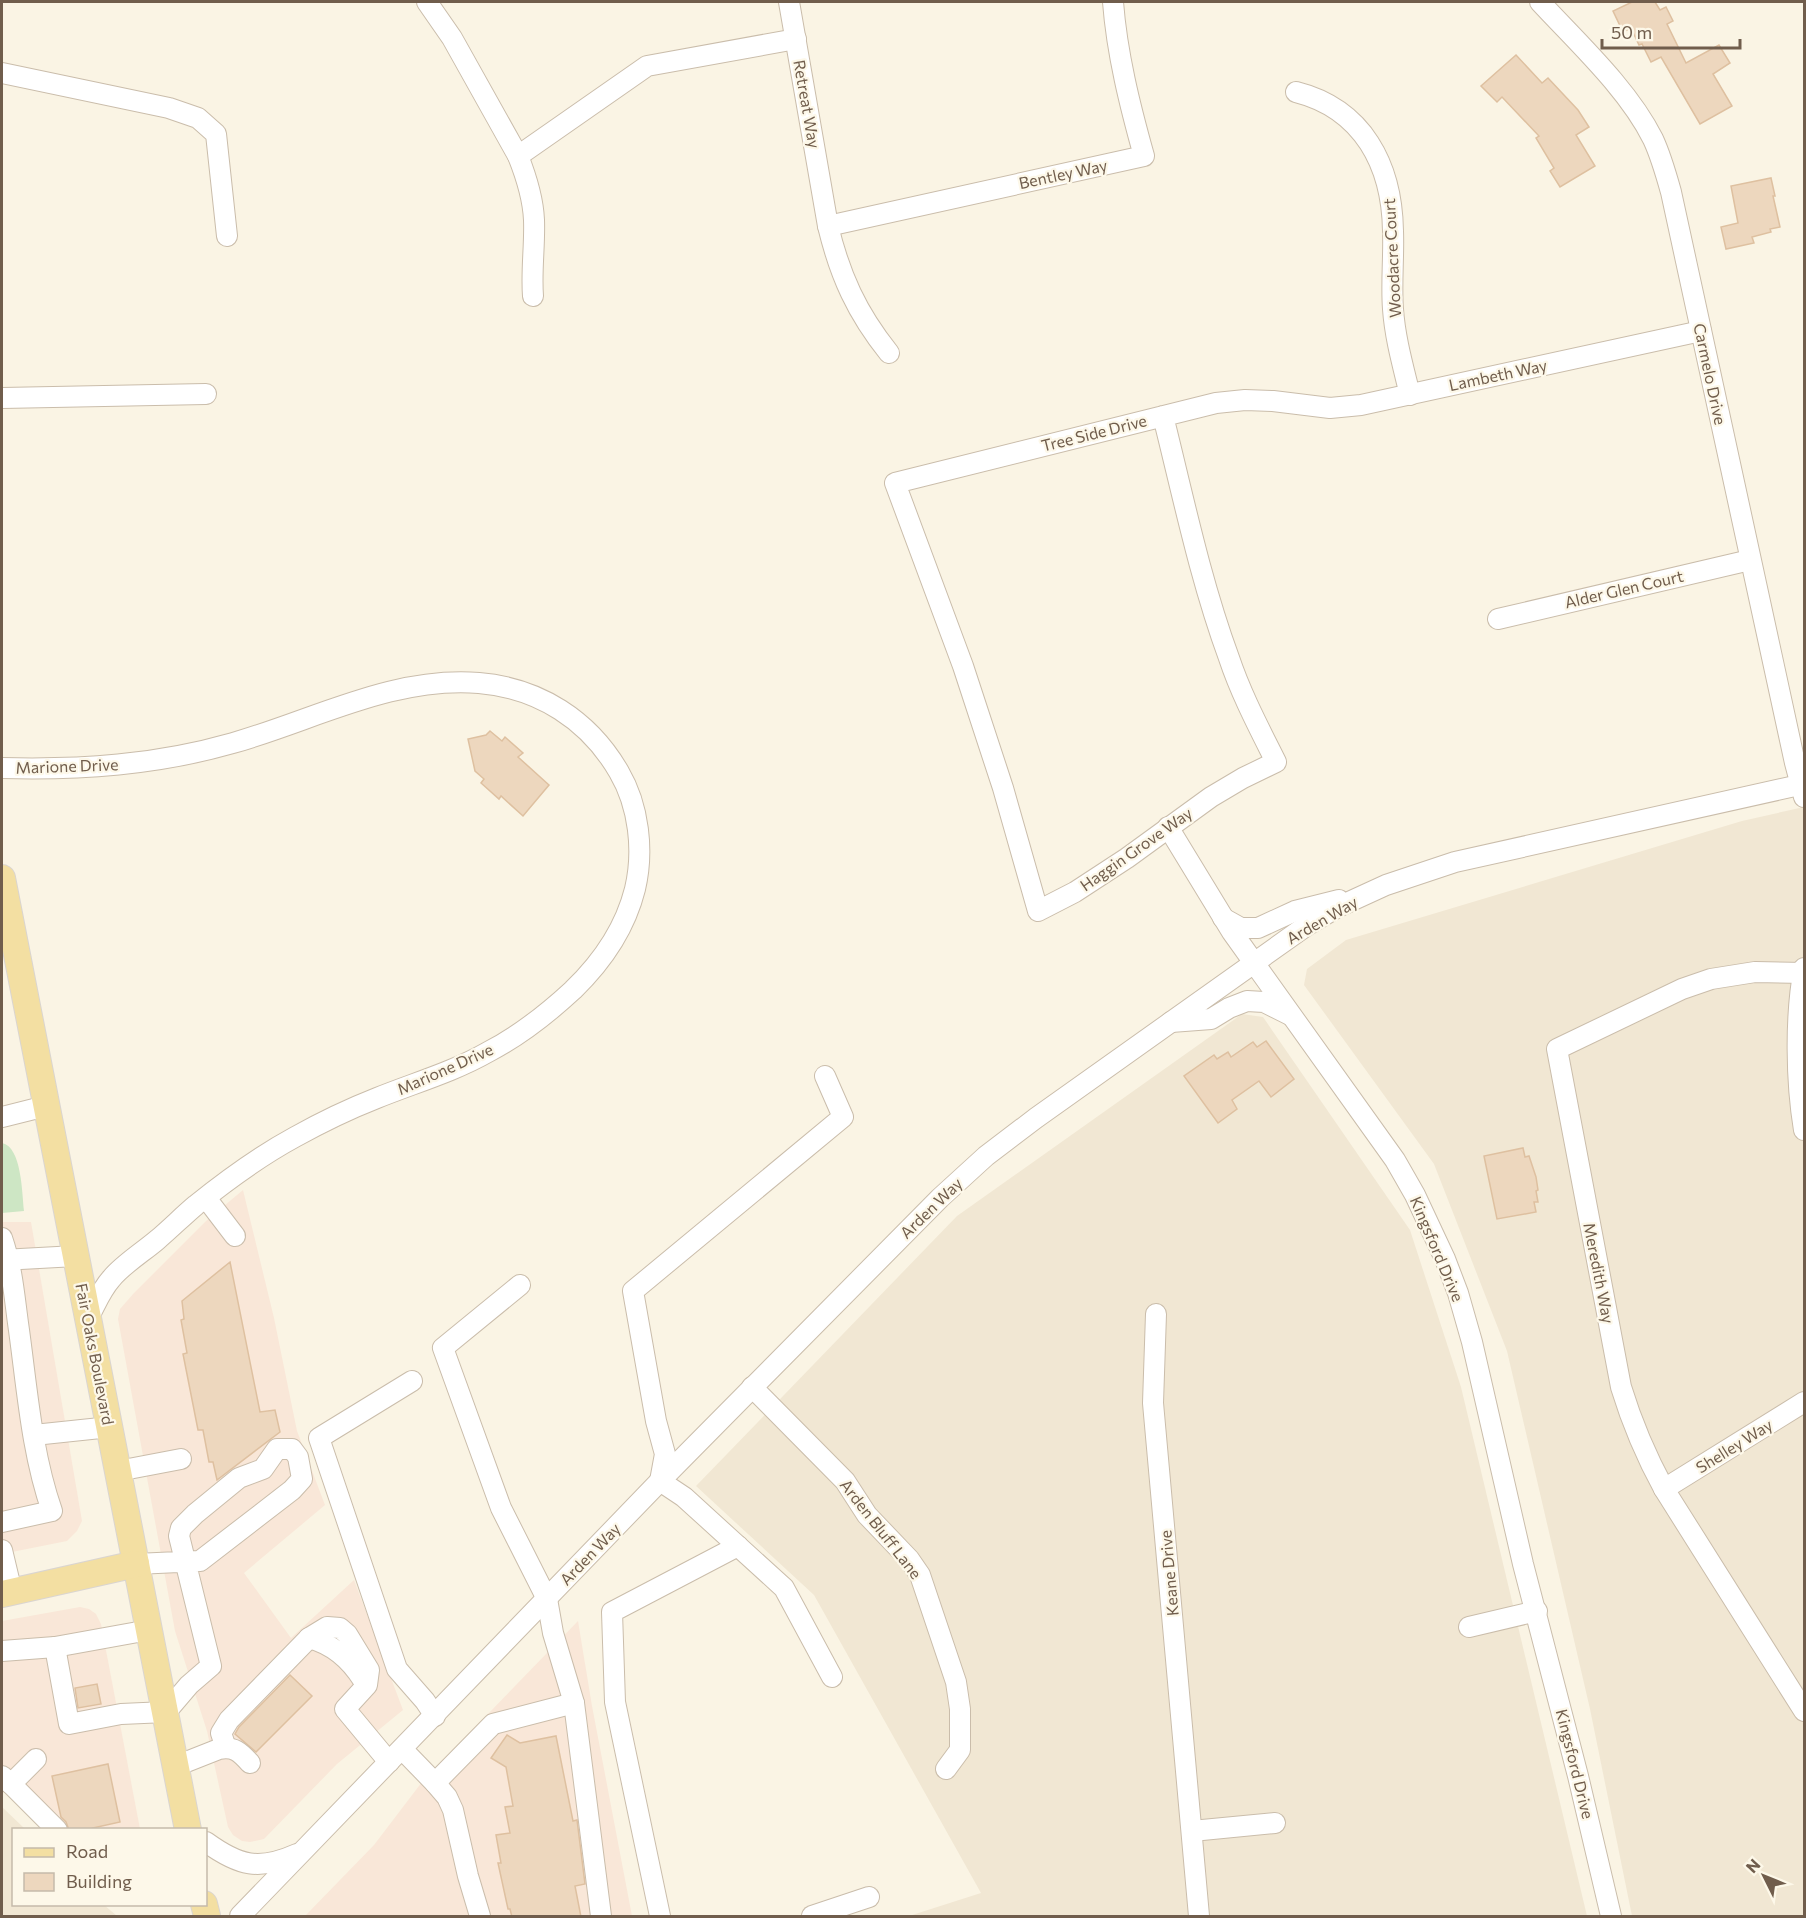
<svg xmlns="http://www.w3.org/2000/svg" width="1806" height="1918" viewBox="0 0 1806 1918" font-family="Commissioner,sans-serif">
  <rect width="100%" height="100%" fill="#faf4e4"/>
  <g fill="#f1e7d3">
    <polygon points="1804,807 1804,1916 1632,1916 1590,1709 1507,1351 1434,1164 1304,985 1307,969 1346,940 1742,821"/>
    <polygon points="1242,1014 1263,1017 1410,1230 1461,1387 1587,1916 909,1916 981,1893 814,1595 696,1486 957,1216"/>
    <polygon points="2,1807 25,1829 14,1830 14,1904 104,1905 117,1916 2,1916"/>
  </g>
  <g fill="#f9e7d8">
    <polygon points="243,1190 274,1318 297,1431 325,1505 244,1573 291,1638 354,1580 403,1710 337,1764 264,1839 250,1842 242,1841 233,1835 228,1827 207,1731 175,1631 118,1319 120,1309 134,1293 206,1221"/>
    <polygon points="2,1222 31,1222 82,1521 77,1531 67,1541 2,1554"/>
    <polygon points="80,1607 89,1609 96,1614 101,1624 140,1829 43,1829 2,1789 2,1621"/>
    <polygon points="578,1621 592,1706 632,1916 305,1916 374,1845 422,1782"/>
  </g>
  <path fill="#cde6c4" d="M 2,1143 C 22,1147 22,1194 24,1211 L 2,1213 Z"/>
  <g fill="#edd7be" stroke="#dec0a0" stroke-width="1.5">
    <polygon points="1632,2 1655,2 1660,10 1666,7 1673,21 1667,24 1686,63 1719,45 1730,63 1713,74 1732,106 1700,124 1661,57 1651,62 1642,44 1639,45 1631,28 1623,32 1613,11"/>
    <polygon points="1516,55 1542,83 1548,78 1578,110 1589,127 1576,135 1595,166 1560,187 1550,171 1554,168 1536,138 1539,136 1502,97 1497,102 1481,86"/>
    <polygon points="1771,178 1775,196 1773,196 1780,227 1770,229 1771,232 1752,237 1754,243 1726,249 1721,227 1738,223 1731,186"/>
    <polygon points="490,731 502,741 505,737 523,753 518,757 549,785 523,816 501,796 499,799 481,783 484,779 475,771 468,739 486,735"/>
    <polygon points="1266,1041 1294,1079 1271,1097 1259,1081 1232,1100 1237,1109 1218,1123 1184,1076 1214,1055 1217,1059 1228,1052 1231,1057 1253,1042 1257,1047"/>
    <polygon points="1523,1148 1525,1157 1529,1156 1536,1177 1538,1190 1536,1191 1538,1202 1534,1202 1536,1212 1497,1219 1484,1156"/>
    <polygon points="230,1262 260,1412 275,1410 280,1432 217,1480 213,1462 209,1462 203,1430 198,1430 183,1354 187,1353 181,1320 184,1319 182,1301"/>
    <polygon points="290,1675 312,1696 256,1752 235,1734 239,1727"/>
    <polygon points="97,1684 101,1704 78,1708 75,1688"/>
    <polygon points="507,1735 520,1743 556,1736 573,1821 577,1820 585,1884 575,1886 581,1917 512,1917 510,1909 508,1909 498,1863 501,1863 496,1835 510,1833 505,1807 513,1806 506,1767 491,1758"/>
    <polygon points="108,1764 120,1822 84,1830 69,1830 66,1822 61,1817 52,1776"/>
  </g>
  <g fill="none" stroke-linecap="round" stroke-linejoin="round">
    <g stroke="#cabdab" stroke-width="22">
      <g id="minor">
        <path d="M 427,2 L 452,38 L 518,156 C 526,176 533,197 534,220 C 535,245 531,271 533,296"/>
        <path d="M 789,2 L 828,226 C 840,276 857,313 889,353"/>
        <path d="M 1540,2 C 1578,43 1628,89 1653,139 C 1661,156 1666,174 1671,192 L 1795,763 L 1804,797"/>
        <polyline points="2,73 169,108 198,118 216,134 227,236"/>
        <path d="M 1296,92 C 1363,109 1392,165 1393,231 C 1394,257 1391,283 1393,309 C 1395,338 1403,366 1410,395"/>
        <polyline points="518,156 647,66 796,39"/>
        <path d="M 828,226 L 1144,156 C 1130,106 1117,54 1113,2"/>
        <polyline points="2,398 206,394"/>
        <path d="M 1163,416 C 1183,496 1200,579 1229,658 C 1241,694 1259,728 1276,762 L 1243,778 L 1211,797 L 1127,858 L 1075,892 L 1038,911 L 1003,788 L 963,666 L 895,483 L 1216,403 L 1245,400 L 1273,401 L 1330,408 L 1361,405 L 1701,331"/>
        <polyline points="1498,619 1750,560"/>
        <path d="M 2,768 C 81,770 156,765 233,743 C 314,720 393,676 479,683 C 539,688 589,720 619,772 C 639,806 644,851 635,889 C 625,929 603,961 573,990 C 547,1014 519,1036 488,1052 C 453,1072 414,1083 377,1098 C 349,1109 322,1122 295,1137 C 260,1156 227,1180 196,1205 C 183,1216 170,1229 157,1240 C 143,1252 122,1265 111,1279 C 101,1290 95,1306 88,1318"/>
        <polyline points="1168,827 1232,932 1395,1160 1415,1195 1445,1259 1458,1293 1472,1342 1523,1564 1578,1776 1611,1916"/>
        <polyline points="1223,918 1241,928 1258,928 1295,911 1339,900"/>
        <path d="M 1804,968 C 1795,1016 1796,1082 1804,1130"/>
        <path d="M 1804,973 L 1755,972 L 1711,979 L 1682,989 L 1557,1049 L 1621,1387 C 1632,1423 1646,1456 1664,1489 L 1804,1711"/>
        <polyline points="1171,1022 1211,1019 1229,1008 1247,1001 1264,1002 1290,1015"/>
        <polyline points="825,1076 843,1117 633,1291 656,1421 665,1454 660,1481 684,1497 784,1588 832,1677"/>
        <polyline points="2,1117 46,1106"/>
        <polyline points="206,1198 235,1236"/>
        <path d="M 2,1238 C 12,1267 14,1293 18,1323 C 27,1386 31,1451 52,1511 L 2,1522"/>
        <polyline points="2,1260 76,1256"/>
        <polyline points="520,1285 443,1348 501,1508 547,1599 553,1633 574,1703 601,1916"/>
        <polyline points="1156,1314 1153,1403 1199,1916"/>
        <polyline points="412,1381 319,1438 397,1669 425,1701 435,1716"/>
        <polyline points="752,1387 845,1481 867,1515 909,1559 920,1575 956,1682 960,1709 960,1750 946,1769"/>
        <polyline points="34,1435 110,1427"/>
        <polyline points="118,1471 181,1459"/>
        <polyline points="1664,1489 1804,1402"/>
        <polyline points="2,1550 12,1592"/>
        <polyline points="1469,1627 1537,1611"/>
        <path d="M 309,1638 C 332,1644 350,1659 363,1680"/>
        <polyline points="55,1647 69,1724 121,1714 166,1712 189,1685 211,1666 179,1536 181,1528 195,1514 239,1478 263,1469 277,1449 292,1449 298,1457 302,1479 292,1490 200,1561 136,1564"/>
        <polyline points="2,1651 55,1647 149,1630"/>
        <polyline points="226,1748 221,1733 229,1720 309,1638 327,1627 340,1628 347,1634 369,1670 367,1685 345,1709 389,1762"/>
        <polyline points="402,1749 435,1783 447,1797 453,1810 468,1876 480,1916"/>
        <path d="M 176,1766 L 219,1749 C 234,1746 240,1752 250,1763"/>
        <polyline points="2,1776 11,1784 36,1759"/>
        <polyline points="435,1783 493,1724 574,1703"/>
        <polyline points="11,1784 57,1830"/>
        <polyline points="1192,1831 1275,1823"/>
        <path d="M 206,1842 C 239,1866 259,1871 297,1854"/>
        <polyline points="240,1916 660,1481 940,1198 986,1156 1036,1118 1306,926 1338,907 1386,885 1455,862 1804,784"/>
        <polyline points="660,1916 615,1702 612,1612 738,1546"/>
        <polyline points="812,1916 869,1897"/>
      </g>
    </g>
    <g stroke="#dad5d0" stroke-width="28">
      <g id="major">
        <polyline points="2,878 188,1830"/>
        <polyline points="2,1594 136,1564"/>
        <polyline points="204,1904 207,1916"/>
      </g>
    </g>
    <use href="#minor" stroke="#fff" stroke-width="20"/>
    <use href="#major" stroke="#f3dfa2" stroke-width="26"/>
  </g>
  <g text-anchor="middle" stroke-width="4.5" stroke-linejoin="round" paint-order="stroke">
    <g font-size="16" fill="#705d4c" stroke="#fdf8e9">
      <text transform="translate(807 104) rotate(80)" y="6">Retreat Way</text>
      <text transform="translate(1063 174) rotate(-12)" y="6">Bentley Way</text>
      <text transform="translate(1392 258) rotate(-93)" y="6">Woodacre Court</text>
      <text transform="translate(1710 374) rotate(78)" y="6">Carmelo Drive</text>
      <text transform="translate(1498 375) rotate(-12)" y="6">Lambeth Way</text>
      <text transform="translate(1094 433) rotate(-14)" y="6">Tree Side Drive</text>
      <text transform="translate(1624 589) rotate(-13)" y="6">Alder Glen Court</text>
      <text transform="translate(67 766) rotate(-2)" y="6">Marione Drive</text>
      <text transform="translate(1136 849) rotate(-35)" y="6">Haggin Grove Way</text>
      <text transform="translate(1322 920) rotate(-30)" y="6">Arden Way</text>
      <text transform="translate(445 1069) rotate(-24)" y="6">Marione Drive</text>
      <text transform="translate(931 1208) rotate(-44)" y="6">Arden Way</text>
      <text transform="translate(1437 1249) rotate(67)" y="6">Kingsford Drive</text>
      <text transform="translate(1599 1273) rotate(79)" y="6">Meredith Way</text>
      <text transform="translate(95 1354) rotate(79)" y="6">Fair Oaks Boulevard</text>
      <text transform="translate(1734 1446) rotate(-32)" y="6">Shelley Way</text>
      <text transform="translate(881 1529) rotate(52)" y="6">Arden Bluff Lane</text>
      <text transform="translate(590 1554) rotate(-46)" y="6">Arden Way</text>
      <text transform="translate(1169 1573) rotate(-95)" y="6">Keane Drive</text>
      <text transform="translate(1575 1764) rotate(76)" y="6">Kingsford Drive</text>
    </g>
  </g>
  <rect width="1806" height="1918" fill="none" stroke="#705d4c" stroke-width="6"/>
  <rect x="12" y="1828" width="195" height="78" fill="#fdf8e9" stroke="#c5baaa" stroke-width="1.5"/>
  <rect x="24" y="1848" width="30" height="9" fill="#f3dfa2" stroke="#c5baaa" stroke-width="1.5"/>
  <text x="66" y="1858" font-size="18" fill="#705d4c">Road</text>
  <rect x="24" y="1873" width="30" height="18" fill="#edd7be" stroke="#c5baaa" stroke-width="1.5"/>
  <text x="66" y="1888" font-size="18" fill="#705d4c">Building</text>
  <g transform="translate(1764 1876) rotate(313)" stroke="#fdf8e9" stroke-width="4.5" paint-order="stroke">
  <path d="M0-4.5L10 22L0 15L-10 22Z" fill="#705d4c"/>
  <text y="-9" font-size="16" font-weight="bold" text-anchor="middle" fill="#705d4c">N</text>
  </g>
  <path d="M1602 39v9h138v-9" fill="none" stroke="#705d4c" stroke-width="3"/>
  <text x="1611" y="39" font-size="18" fill="#705d4c" stroke="#fdf8e9" stroke-width="4.5" paint-order="stroke">50 m</text>
</svg>
